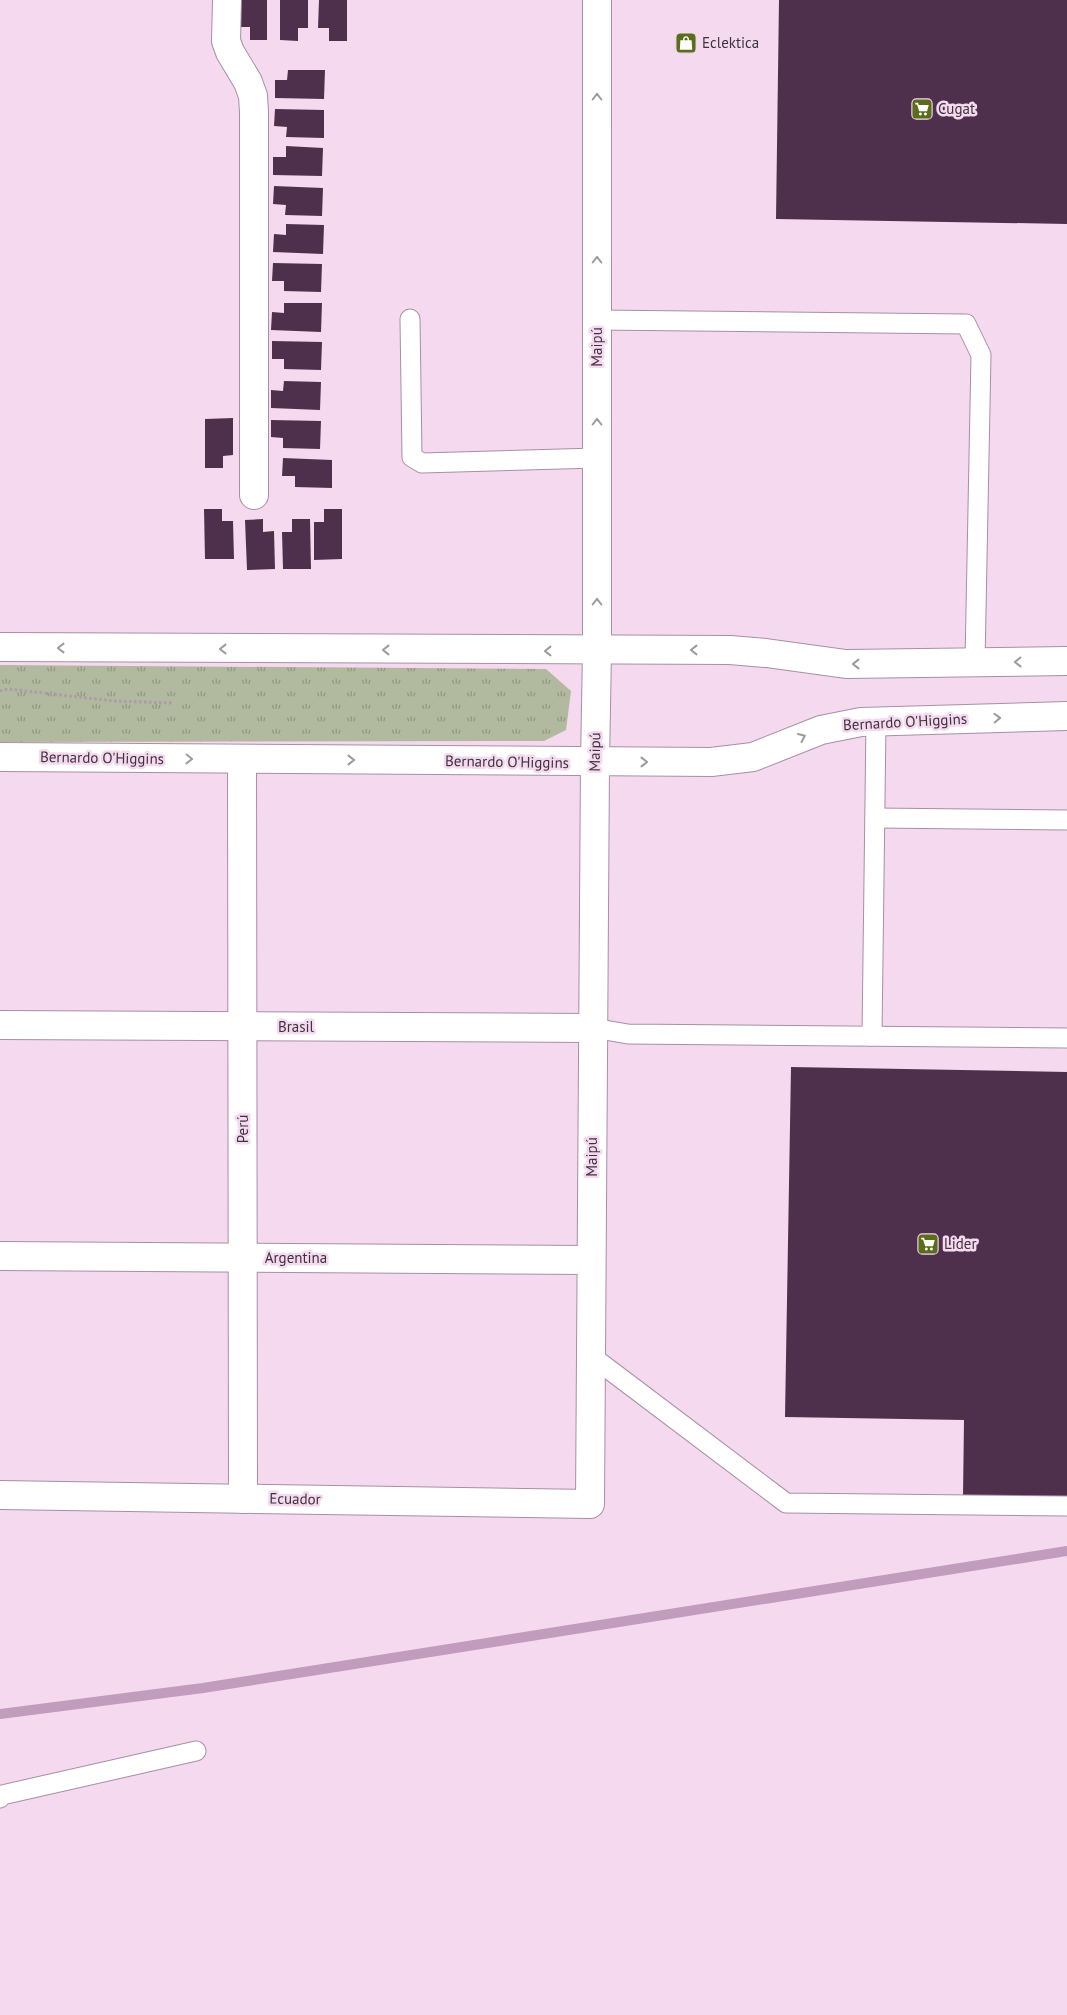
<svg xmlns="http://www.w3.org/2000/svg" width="1067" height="2015" viewBox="0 0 1067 2015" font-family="'PT Sans',sans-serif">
  <defs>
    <pattern id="grass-tufts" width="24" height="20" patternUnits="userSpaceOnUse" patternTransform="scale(1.25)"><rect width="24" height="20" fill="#b1b99e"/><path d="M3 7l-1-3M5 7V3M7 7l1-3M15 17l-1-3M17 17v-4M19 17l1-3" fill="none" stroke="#919782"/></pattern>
  </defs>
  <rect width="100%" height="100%" fill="#f4d9ef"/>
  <polygon fill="url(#grass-tufts)" points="0,665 546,669 571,691 566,730 544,741 0,742"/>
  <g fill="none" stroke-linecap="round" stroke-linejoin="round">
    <polyline stroke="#c19cbc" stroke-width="10" points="0,1714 203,1688 1067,1551"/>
  </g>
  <g fill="#4f304c">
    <polygon points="239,0 267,0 267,40 250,40 250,27 239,27"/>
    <polygon points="280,0 308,0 308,28 298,28 298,41 280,40"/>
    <polygon points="319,0 347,0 347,41 329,41 329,28 318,28"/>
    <polygon points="779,0 1067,0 1067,224 776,219"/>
    <polygon points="288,70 325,70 324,99 275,98 275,80 287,80"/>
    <polygon points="275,109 324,110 324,138 286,137 287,127 274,126"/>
    <polygon points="286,146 323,148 322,176 273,175 273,157 286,157"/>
    <polygon points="274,186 323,188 322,216 285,215 286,205 273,204"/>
    <polygon points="286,224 324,225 323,254 273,252 274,234 286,235"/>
    <polygon points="273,263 322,264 321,292 284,291 284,281 272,281"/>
    <polygon points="284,303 322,303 321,332 271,330 272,312 284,313"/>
    <polygon points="272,341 322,342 321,370 284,369 284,359 272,359"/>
    <polygon points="284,381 321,382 320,410 271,408 271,390 283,391"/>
    <polygon points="233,418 233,455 223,456 223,468 205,468 205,419"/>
    <polygon points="271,420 321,421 320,449 283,448 283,438 271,437"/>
    <polygon points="283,458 332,460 332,488 295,487 295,476 282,476"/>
    <polygon points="204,509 222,509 222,521 233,521 234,559 205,559"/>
    <polygon points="324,509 342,509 342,559 314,560 314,522 324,522"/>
    <polygon points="263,519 263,532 274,531 275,569 247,570 245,520"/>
    <polygon points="292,519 310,519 311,569 283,569 282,532 292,532"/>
    <polygon points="791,1067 1067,1072 1067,1498 963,1496 964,1420 785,1417"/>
  </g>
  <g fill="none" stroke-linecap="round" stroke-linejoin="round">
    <g stroke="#a88fa4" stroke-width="21">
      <g id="lane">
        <polyline points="410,319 412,457 422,463 597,458"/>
        <polyline points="597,320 966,324 981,355 975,662"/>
        <polyline points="875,818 1067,820"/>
        <polyline points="593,1028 628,1034 1067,1038"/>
        <polyline points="872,1036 876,722"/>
        <polyline points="590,1355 786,1503 1067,1506"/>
        <polyline points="0,1798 2,1795 196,1751"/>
      </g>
    </g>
    <g stroke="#a88fa4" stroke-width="30">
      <g id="street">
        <polyline points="227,0 226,41 230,52 248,82 253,96 254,112 254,495"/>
        <polyline points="242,759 243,1499"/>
        <polyline points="0,1025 593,1028"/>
        <polyline points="0,1256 591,1260"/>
        <polyline points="0,1495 590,1504 595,762"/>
      </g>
    </g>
    <g stroke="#a88fa4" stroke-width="30">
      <g id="secondary">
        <polyline points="0,647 730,650 766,653 846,664 1067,661"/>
        <polyline points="0,757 711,762 753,757 821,730 861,722 1067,716"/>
        <polyline points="595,762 597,651 597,0"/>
      </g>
    </g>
    <polyline stroke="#ae9aab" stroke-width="3" stroke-dasharray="2.5 2.5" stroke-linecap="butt" points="0,691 8,689 114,701 172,703"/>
    <use href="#lane" stroke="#fff" stroke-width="19"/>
    <use href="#street" stroke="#fff" stroke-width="28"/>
    <use href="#secondary" stroke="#fff" stroke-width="28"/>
  </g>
  <defs><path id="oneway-chevron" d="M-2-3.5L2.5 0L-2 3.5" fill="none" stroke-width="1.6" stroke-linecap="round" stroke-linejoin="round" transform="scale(1.25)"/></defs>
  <g stroke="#9e999e">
    <use href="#oneway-chevron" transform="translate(597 97) rotate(-90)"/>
    <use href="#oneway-chevron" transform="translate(597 260) rotate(-90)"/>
    <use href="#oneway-chevron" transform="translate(597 422) rotate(-90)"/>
    <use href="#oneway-chevron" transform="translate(597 602) rotate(-90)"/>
    <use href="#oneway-chevron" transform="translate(61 648) rotate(-180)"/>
    <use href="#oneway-chevron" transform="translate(223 649) rotate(-180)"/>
    <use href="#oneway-chevron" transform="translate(386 650) rotate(-180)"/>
    <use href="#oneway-chevron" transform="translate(694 650) rotate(180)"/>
    <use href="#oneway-chevron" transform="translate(548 651) rotate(-180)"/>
    <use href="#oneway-chevron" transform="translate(1018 662) rotate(179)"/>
    <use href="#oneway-chevron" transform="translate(856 664) rotate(180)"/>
    <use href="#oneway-chevron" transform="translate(997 718) rotate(-2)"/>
    <use href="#oneway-chevron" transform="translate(802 737) rotate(-24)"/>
    <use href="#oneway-chevron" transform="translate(189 759) rotate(1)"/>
    <use href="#oneway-chevron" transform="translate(351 760)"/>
    <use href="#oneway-chevron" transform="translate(644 762)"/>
  </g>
  <defs>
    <g id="shop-square" transform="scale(1.125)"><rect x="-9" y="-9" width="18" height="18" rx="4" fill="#5a6d1a" stroke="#f4d9ef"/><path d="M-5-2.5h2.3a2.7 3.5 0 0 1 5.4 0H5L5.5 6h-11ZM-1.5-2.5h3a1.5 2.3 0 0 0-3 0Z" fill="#fff"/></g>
    <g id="supermarket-square" transform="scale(1.125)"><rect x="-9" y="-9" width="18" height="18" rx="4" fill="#5a6d1a" stroke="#f4d9ef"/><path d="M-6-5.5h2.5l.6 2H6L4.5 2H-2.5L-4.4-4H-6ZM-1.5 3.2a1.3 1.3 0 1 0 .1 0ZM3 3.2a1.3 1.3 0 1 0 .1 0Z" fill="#fff"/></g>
  </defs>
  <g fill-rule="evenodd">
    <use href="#shop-square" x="686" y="43"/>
    <use href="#supermarket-square" x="922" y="109"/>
    <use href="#supermarket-square" x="928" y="1244"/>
  </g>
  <g text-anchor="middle" stroke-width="5" stroke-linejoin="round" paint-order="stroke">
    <g font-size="15" fill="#3d333c" stroke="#f4d9ef" text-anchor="start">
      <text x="702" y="48">Eclektica</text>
      <text x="938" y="114">Cugat</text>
      <text x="944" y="1249">Lider</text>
    </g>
    <g font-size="15" fill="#3d333c" stroke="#f4d9ef">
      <text transform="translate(597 347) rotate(-90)" y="5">Maipú</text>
      <text transform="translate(905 722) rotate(-3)" y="5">Bernardo O'Higgins</text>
      <text transform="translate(595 752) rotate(-89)" y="5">Maipú</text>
      <text transform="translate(102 758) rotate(1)" y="5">Bernardo O'Higgins</text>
      <text transform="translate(507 762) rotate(1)" y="5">Bernardo O'Higgins</text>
      <text x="296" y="1032">Brasil</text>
      <text transform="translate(243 1129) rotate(-90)" y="5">Perú</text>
      <text transform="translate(592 1157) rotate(-90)" y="5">Maipú</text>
      <text x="296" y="1263">Argentina</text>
      <text transform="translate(295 1499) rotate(1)" y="5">Ecuador</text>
    </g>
  </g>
</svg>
